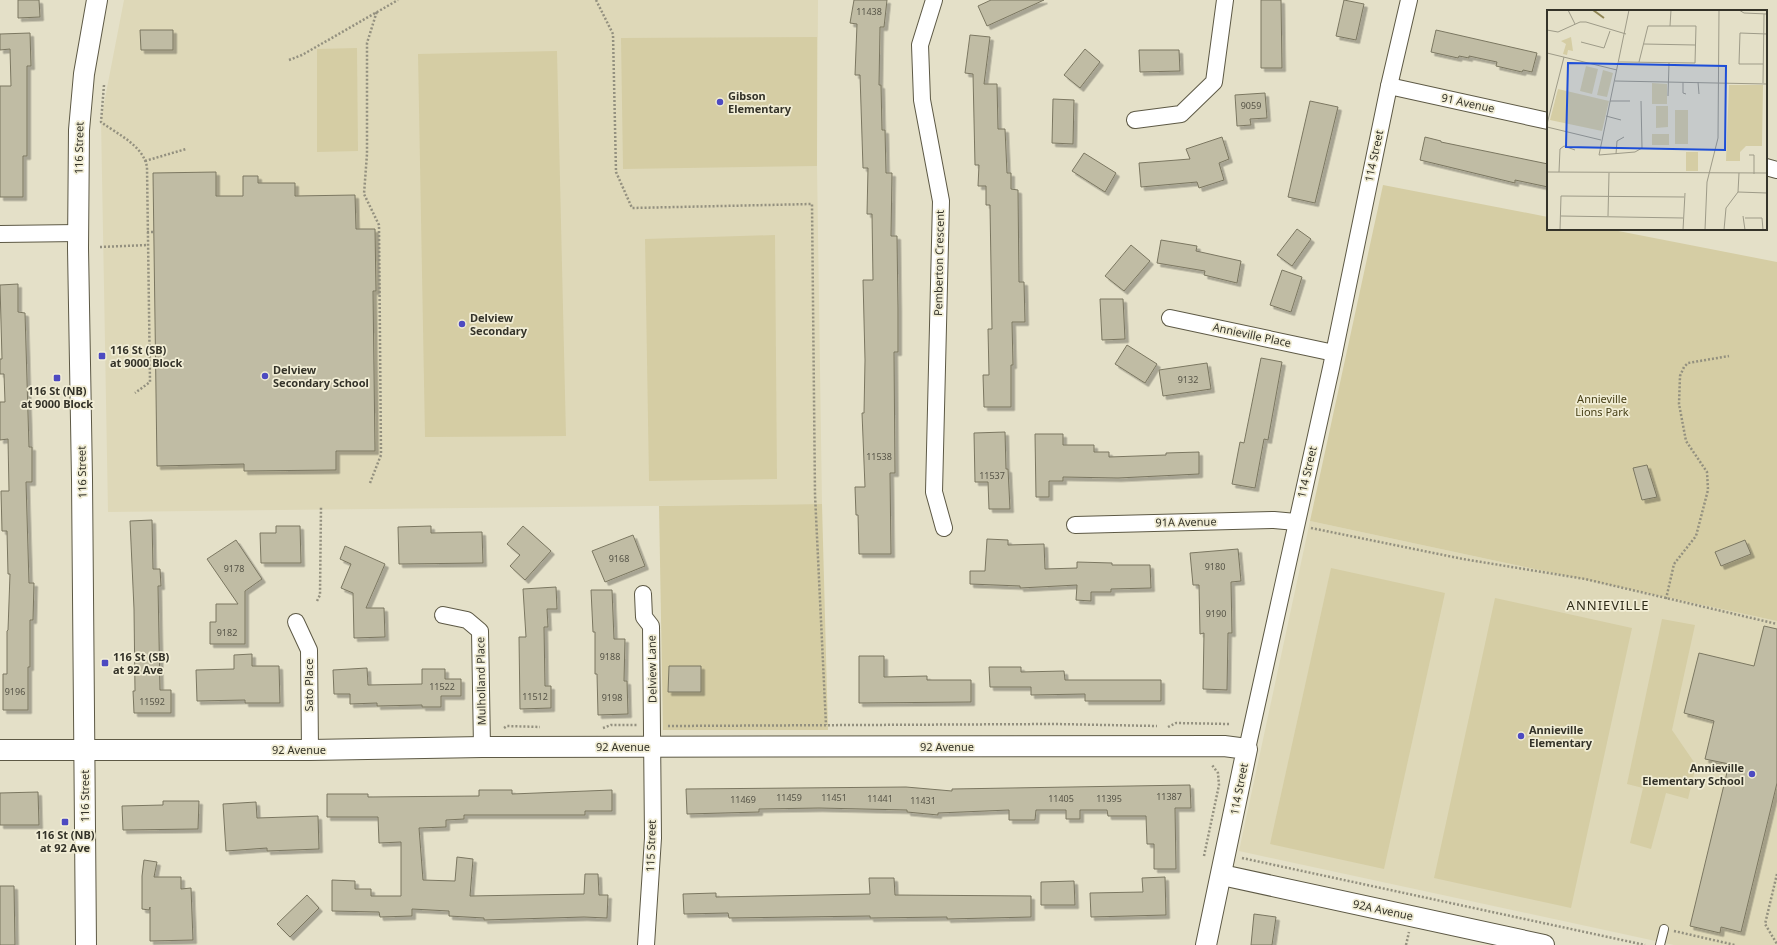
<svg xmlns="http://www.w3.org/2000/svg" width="1777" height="945" viewBox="0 0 1777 945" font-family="'Noto Sans',sans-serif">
  <defs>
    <filter id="shadow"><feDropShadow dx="3.5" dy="3.5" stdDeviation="0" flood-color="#0004"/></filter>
  </defs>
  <rect width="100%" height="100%" fill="#e4e0c8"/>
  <g fill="#ded8b8">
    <polygon points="124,0 818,0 817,166 822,504 108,512 101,119"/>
    <polygon points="1310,521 1777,621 1777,945 1674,945 1239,851"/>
  </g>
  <g fill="#d5cda4">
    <polygon points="817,37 817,166 623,169 621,38"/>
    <polygon points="357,48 358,151 317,152 317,49"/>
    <polygon points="557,51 566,436 425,437 418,54"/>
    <polygon points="1383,185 1548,217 1548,229 1608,229 1777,262 1777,621 1310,521"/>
    <polygon points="775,235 777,479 649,481 645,239"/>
    <polygon points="822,504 828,730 663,730 659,506"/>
    <polygon points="1331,568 1445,593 1384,869 1270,844"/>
    <polygon points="1495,598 1632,628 1571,908 1434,878"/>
    <polygon points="1662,619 1695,625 1672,730 1696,765 1688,799 1666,793 1651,849 1630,843 1643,788 1627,784"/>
  </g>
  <g fill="#c0bca4" stroke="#7b7761" filter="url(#shadow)">
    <polygon points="18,0 39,0 40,17 18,18"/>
    <polygon points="854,0 887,0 884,27 880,27 879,85 881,85 882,130 885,130 886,173 892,173 891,236 897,236 898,308 898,352 894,352 895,473 890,473 891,554 859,554 858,515 856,515 855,487 865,487 862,413 864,413 865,360 863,280 873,280 872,214 867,214 868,168 863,168 860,75 855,75 857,24 850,23"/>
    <polygon points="991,0 1044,0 987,26 978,6"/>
    <polygon points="1261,0 1281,0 1282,68 1261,68"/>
    <polygon points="1344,0 1364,4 1356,40 1336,36"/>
    <polygon points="140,30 173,30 173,50 141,50"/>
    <polygon points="1436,30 1537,53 1532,72 1523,70 1522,72 1496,66 1497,62 1469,56 1469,58 1459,56 1458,58 1431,52"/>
    <polygon points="30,33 31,66 27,66 27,156 23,156 23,197 0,197 0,86 11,86 10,49 0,50 0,34"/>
    <polygon points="970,35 990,37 984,84 997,84 998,129 1005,129 1007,173 1011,173 1011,189 1018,190 1019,282 1024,282 1025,322 1012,322 1013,365 1011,365 1011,407 984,407 983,375 989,375 988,329 992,329 990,205 986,205 986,186 978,186 979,165 975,165 973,74 965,73"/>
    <polygon points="1085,49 1100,62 1080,88 1064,75"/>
    <polygon points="1139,50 1179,50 1180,71 1140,72"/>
    <polygon points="1265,93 1267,118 1250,119 1251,125 1237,126 1235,95"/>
    <polygon points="1053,99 1074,100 1073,144 1052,143"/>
    <polygon points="1310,101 1338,107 1315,203 1288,197"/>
    <polygon points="1222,137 1229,159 1219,163 1224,180 1199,188 1197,182 1141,187 1139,163 1190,159 1186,149"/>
    <polygon points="1425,137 1441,141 1441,142 1548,164 1548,187 1515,180 1515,183 1420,160"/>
    <polygon points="1084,153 1116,173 1105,192 1072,171"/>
    <polygon points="216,172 216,196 243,196 243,176 258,176 258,183 295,183 295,196 355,195 356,229 375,229 376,291 373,291 375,451 336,451 336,470 244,471 244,464 157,466 153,173"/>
    <polygon points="1297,229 1311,239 1292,266 1277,255"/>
    <polygon points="1161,240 1197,246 1196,251 1241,261 1237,283 1204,275 1205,271 1157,263"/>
    <polygon points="1131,245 1150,261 1124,291 1105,276"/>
    <polygon points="1282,270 1302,277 1291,312 1270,305"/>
    <polygon points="18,284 18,312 25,313 29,447 32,447 32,482 26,482 29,583 34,583 33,620 30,620 30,667 28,667 28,710 3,710 3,674 7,674 7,631 8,630 10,574 8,574 7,531 2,531 1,491 9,491 8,439 0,440 0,402 5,402 4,374 0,374 0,359 2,359 0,285"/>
    <polygon points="1100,299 1123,299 1125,339 1102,340"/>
    <polygon points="1127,345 1157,364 1145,383 1115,364"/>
    <polygon points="1261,358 1282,362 1268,440 1264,439 1255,488 1232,484 1240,442 1244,443"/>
    <polygon points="1207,363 1211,389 1163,396 1159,370"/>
    <polygon points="1005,432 1006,469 1008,469 1010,509 989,509 988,482 975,482 974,433"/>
    <polygon points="1035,434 1063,434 1063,445 1094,445 1094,452 1109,452 1109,457 1166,455 1166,453 1199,452 1199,474 1118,478 1063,477 1063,481 1049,481 1049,497 1036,497"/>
    <polygon points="1647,465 1657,497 1642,500 1633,468"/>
    <polygon points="152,520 153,569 160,569 161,586 158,586 160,690 171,690 171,713 134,713 133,691 135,691 134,609 130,521"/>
    <polygon points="276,526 300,526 301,563 261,563 260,533 276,533"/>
    <polygon points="431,526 431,533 482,532 483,563 399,564 398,527"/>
    <polygon points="523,526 551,551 525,580 510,566 520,555 507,544"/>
    <polygon points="633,535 645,566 605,582 592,551"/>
    <polygon points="987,539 1008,540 1008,545 1044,544 1045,569 1077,568 1077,562 1112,563 1112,565 1150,565 1151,588 1111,589 1111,592 1091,592 1091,601 1076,600 1077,585 1020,588 1020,586 970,584 970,571 985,571"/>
    <polygon points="236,540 262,579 245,591 245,644 210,644 210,622 216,622 216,604 238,604 207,559"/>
    <polygon points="1745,540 1751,554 1721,566 1715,552"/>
    <polygon points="345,546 385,564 366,608 384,608 385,637 354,638 353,593 341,588 351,564 340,559"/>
    <polygon points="1238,549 1241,581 1231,582 1232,633 1228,633 1227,690 1203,689 1204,633 1200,634 1199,585 1193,585 1190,553"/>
    <polygon points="556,587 557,609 547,609 548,627 544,627 545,686 551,686 551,708 520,709 519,637 526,637 523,589"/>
    <polygon points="591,590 612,590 614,639 625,639 624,681 627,681 628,714 598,715 597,674 595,674 595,632 593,632"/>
    <polygon points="1764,626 1777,629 1777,783 1741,932 1721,927 1720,933 1690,926 1729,764 1705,759 1714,721 1684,713 1699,653 1754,666"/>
    <polygon points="252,654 252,666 279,666 280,703 245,703 245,700 197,701 196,670 234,669 234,655"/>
    <polygon points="859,656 884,656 884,677 927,676 927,680 971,680 971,702 859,703"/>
    <polygon points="669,666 701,666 701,692 668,692"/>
    <polygon points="989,667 1021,667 1021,672 1064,671 1065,680 1161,680 1161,701 1085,701 1085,694 1031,695 1031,687 990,687"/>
    <polygon points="367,668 368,685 422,684 422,669 445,669 445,679 461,679 461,696 441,696 441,707 422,707 422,705 377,706 377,703 350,704 350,694 334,694 333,670"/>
    <polygon points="1190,785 1191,808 1175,808 1176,869 1154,869 1154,844 1147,844 1146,816 1108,816 1107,810 1080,810 1080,819 1066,819 1066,810 1036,810 1035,820 1009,820 1009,810 938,813 938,815 907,812 907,810 819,808 759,809 759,812 687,814 686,789 906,787 952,791 952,789"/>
    <polygon points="479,790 512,790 512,794 612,790 612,811 585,811 585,815 464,815 464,819 446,820 446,827 419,828 423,880 455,881 457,857 473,859 470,896 584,894 585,874 598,874 599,895 608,895 607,918 584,917 484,920 484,918 449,916 449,911 412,909 412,916 380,917 379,912 332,911 332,880 355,881 355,889 371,889 371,896 401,896 401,842 379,843 378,817 327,817 327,794 368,794 368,797 479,796"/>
    <polygon points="38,792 39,825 0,825 0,793"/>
    <polygon points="163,801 199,801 198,829 123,830 122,806 163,805"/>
    <polygon points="256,802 257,818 318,816 319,849 267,851 267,848 226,851 223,804"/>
    <polygon points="144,860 157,862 154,877 181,877 181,889 191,888 193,940 150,941 150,907 149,910 142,909 142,876"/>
    <polygon points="1165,877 1166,915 1091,917 1090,893 1143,892 1142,878"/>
    <polygon points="869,878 894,878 895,895 1031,896 1031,917 947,919 947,917 870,918 870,916 729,918 728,913 684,914 683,894 716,893 716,897 870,894"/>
    <polygon points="1074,881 1075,905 1041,905 1041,882"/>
    <polygon points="0,886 14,886 15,945 0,945"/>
    <polygon points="307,895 319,908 290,937 277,924"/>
    <polygon points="1254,914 1276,917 1272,945 1251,945"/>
  </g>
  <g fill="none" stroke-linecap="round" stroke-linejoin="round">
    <g stroke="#5d5945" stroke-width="10">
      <polyline id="service" points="1660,945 1664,929"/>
    </g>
    <g stroke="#5d5945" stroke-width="18">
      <g id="minor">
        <polyline points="934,0 920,45 922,100 941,201 934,492 944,528"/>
        <polyline points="1389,86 1548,121"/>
        <polyline points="1135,120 1181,114 1214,82 1225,0"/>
        <polyline points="1766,167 1777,170"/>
        <polyline points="0,234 78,233"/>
        <polyline points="1170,318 1334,353"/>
        <polyline points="1075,525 1274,520 1296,522"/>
        <polyline points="643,594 644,617 651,626 653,838 646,945"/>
        <polyline points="443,615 467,620 480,631 482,747"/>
        <polyline points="296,622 309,650 310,750"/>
        <polyline points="1247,749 1331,368 1389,86 1409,0"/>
      </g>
    </g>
    <g stroke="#5d5945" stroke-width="22">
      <g id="tertiary">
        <polyline points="0,750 310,750 482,747 1224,746 1247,749 1206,945"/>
        <polyline points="1222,875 1544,945"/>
        <polyline points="86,945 82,479 78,248 79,130 84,74 97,0"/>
      </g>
    </g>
    <g stroke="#93907f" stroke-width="2.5" stroke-dasharray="2 2" stroke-linecap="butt">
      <polyline points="596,0 613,34 616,172 632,208 812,204 815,495 826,725"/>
      <polyline points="289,60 302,55 398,0"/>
      <path d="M 104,85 L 101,122 C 117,134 143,145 147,167 L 150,382 L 135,393"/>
      <polyline points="145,161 186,149"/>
      <polyline points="147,232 153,232"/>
      <polyline points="100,247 148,245"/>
      <polyline points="370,483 381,455 379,225 364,194 367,154 367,43 377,11"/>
      <polyline points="1311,528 1463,559 1585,579 1777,624"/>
      <polyline points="1666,599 1674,564 1696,536 1708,490 1707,472 1686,441 1679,404 1680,376 1684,367 1688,363 1729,356"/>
      <polyline points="317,601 320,595 321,507"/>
      <polyline points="668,726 1055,724 1157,726"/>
      <polyline points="1168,727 1176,723 1229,724"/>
      <polyline points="504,728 507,726 540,727"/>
      <polyline points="603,728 611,725 637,725"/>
      <polyline points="1204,856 1219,785 1218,773 1212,765"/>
      <polyline points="1242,858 1645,945"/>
      <polyline points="1777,874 1765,924 1777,944"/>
      <polyline points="1674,931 1735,945"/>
      <polyline points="1406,945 1409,932"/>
    </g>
    <use href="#service" stroke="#fff" stroke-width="8"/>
    <use href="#minor" stroke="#fff" stroke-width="16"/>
    <use href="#tertiary" stroke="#fff" stroke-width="20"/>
  </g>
  <g fill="#4d4ac1" stroke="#f1edd5" stroke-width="1.5">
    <circle cx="720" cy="102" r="4"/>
    <circle cx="462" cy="324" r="4"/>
    <rect x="98" y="352" width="8" height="8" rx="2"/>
    <circle cx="265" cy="376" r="4"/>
    <rect x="53" y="374" width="8" height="8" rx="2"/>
    <rect x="101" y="659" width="8" height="8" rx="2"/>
    <circle cx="1521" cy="736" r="4"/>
    <circle cx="1752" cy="774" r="4"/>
    <rect x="61" y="818" width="8" height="8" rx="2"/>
  </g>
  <g text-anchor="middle" stroke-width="3.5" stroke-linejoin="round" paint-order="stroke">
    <g font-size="9" fill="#575548">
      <text x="869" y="15">11438</text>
      <text x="1251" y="109">9059</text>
      <text x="1188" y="383">9132</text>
      <text x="879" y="460">11538</text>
      <text x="992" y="479">11537</text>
      <text x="619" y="562">9168</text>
      <text x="1215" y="570">9180</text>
      <text x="234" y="572">9178</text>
      <text x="1216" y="617">9190</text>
      <text x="227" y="636">9182</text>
      <text x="610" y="660">9188</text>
      <text x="442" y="690">11522</text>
      <text x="15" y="695">9196</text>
      <text x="535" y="700">11512</text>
      <text x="612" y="701">9198</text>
      <text x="152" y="705">11592</text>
      <text x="1169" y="800">11387</text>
      <text x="789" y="801">11459</text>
      <text x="834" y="801">11451</text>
      <text x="880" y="802">11441</text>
      <text x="1061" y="802">11405</text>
      <text x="1109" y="802">11395</text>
      <text x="743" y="803">11469</text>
      <text x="923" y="804">11431</text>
    </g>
    <g font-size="11" font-weight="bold" fill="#343329" stroke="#f1edd5" text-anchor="start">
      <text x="728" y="100">Gibson<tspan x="728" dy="13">Elementary</tspan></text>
      <text x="470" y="322">Delview<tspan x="470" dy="13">Secondary</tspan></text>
      <text x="110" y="354">116 St (SB)<tspan x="110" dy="13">at 9000 Block</tspan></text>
      <text x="273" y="374">Delview<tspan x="273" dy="13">Secondary School</tspan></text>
      <text x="57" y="395" text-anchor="middle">116 St (NB)<tspan x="57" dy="13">at 9000 Block</tspan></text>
      <text x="113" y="661">116 St (SB)<tspan x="113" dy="13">at 92 Ave</tspan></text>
      <text x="1529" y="734">Annieville<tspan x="1529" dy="13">Elementary</tspan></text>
      <text x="1744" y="772" text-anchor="end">Annieville<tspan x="1744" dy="13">Elementary School</tspan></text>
      <text x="65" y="839" text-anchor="middle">116 St (NB)<tspan x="65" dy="13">at 92 Ave</tspan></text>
    </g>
    <g font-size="11" fill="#343329" stroke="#f1edd5">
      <text transform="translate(1468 103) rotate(12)" y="4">91 Avenue</text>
      <text transform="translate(79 148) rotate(-89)" y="4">116 Street</text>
      <text transform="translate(1374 156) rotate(-78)" y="4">114 Street</text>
      <text transform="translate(939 263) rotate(-89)" y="4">Pemberton Crescent</text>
      <text transform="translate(1252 335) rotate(12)" y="4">Annieville Place</text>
      <text transform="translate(82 472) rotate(-91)" y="4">116 Street</text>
      <text transform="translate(1307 472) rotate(-77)" y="4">114 Street</text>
      <text transform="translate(1186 522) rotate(-1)" y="4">91A Avenue</text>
      <text transform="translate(652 669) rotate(-91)" y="4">Delview Lane</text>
      <text transform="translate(481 681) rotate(-91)" y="4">Mulholland Place</text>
      <text transform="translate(309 685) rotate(-90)" y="4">Sato Place</text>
      <text x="623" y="751">92 Avenue</text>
      <text x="947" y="751">92 Avenue</text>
      <text x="299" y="754">92 Avenue</text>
      <text transform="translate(1239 789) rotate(-79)" y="4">114 Street</text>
      <text transform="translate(85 796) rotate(-90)" y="4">116 Street</text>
      <text transform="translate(651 846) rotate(-88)" y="4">115 Street</text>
      <text transform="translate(1383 910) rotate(12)" y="4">92A Avenue</text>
    </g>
    <g font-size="11" fill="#484017" stroke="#f1edd5">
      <text x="1602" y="403">Annieville<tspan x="1602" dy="13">Lions Park</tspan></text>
    </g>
    <g font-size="13" letter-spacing="1" fill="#2f2b18" stroke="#f1edd5">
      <text x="1608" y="610">ANNIEVILLE</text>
    </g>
  </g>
  <g transform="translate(1547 10)">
    <rect width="220" height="220" fill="#e4e0c8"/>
    <path d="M 24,27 L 26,41 L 21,40 L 20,45 L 16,44 L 19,34 L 14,31 ZM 39,56 L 51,59 L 45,84 L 33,81 ZM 56,60 L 66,63 L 60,87 L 50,85 ZM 105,73 L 120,74 L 120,94 L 105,94 ZM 182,75 L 216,75 L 215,136 L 199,136 L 193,142 L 193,151 L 179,151 ZM 11,79 L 62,91 L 55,121 L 3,110 ZM 109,96 L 121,96 L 121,117 L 109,118 ZM 128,100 L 141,100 L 141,134 L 128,134 ZM 105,124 L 122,124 L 122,135 L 105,135 ZM 139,142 L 151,142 L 151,161 L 139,161 Z" fill="#d5cda4"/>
    <path fill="none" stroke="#908655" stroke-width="2" d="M 46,0 L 57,8"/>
    <path fill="none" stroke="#9e9b88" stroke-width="1" d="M 21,0 L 28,14M 82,0 L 52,145 L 88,142 L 95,138 L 94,91M 192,0 L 197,3 L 220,4M 123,16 L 124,0M 0,20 L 11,22 L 33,12 L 39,12 L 79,24M 34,32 L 57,38 L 63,21M 97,34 L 148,35M 0,43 L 70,60M 72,52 L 76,52 L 148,53 L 149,16 L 101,16 L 92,52M 216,54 L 192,54 L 193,23 L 220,24M 68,71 L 220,74M 136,72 L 136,83 L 139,84M 151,72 L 152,84M 216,73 L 217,4M 121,86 L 122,53M 63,91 L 83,91M 59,106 L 74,110M 0,114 L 17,47M 0,117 L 54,130M 69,144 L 70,131 L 77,127M 202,145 L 207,145 L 207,164M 0,162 L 220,163M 12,162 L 13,139 L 17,136 L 28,140M 191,182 L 220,183M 14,206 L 136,208M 61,206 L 62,163M 196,206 L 198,220M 198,208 L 215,208 L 216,220M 13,220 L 14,186 L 137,187M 136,220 L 138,183M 158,220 L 160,172 L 171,128 L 172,0M 177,220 L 179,198 L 191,182 L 192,163"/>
    <path fill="#1d4ed8" fill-opacity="0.15" stroke="#1d4ed8" stroke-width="2" d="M 21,53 L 179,56 L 178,140 L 19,137 Z"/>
    <rect width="220" height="220" fill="none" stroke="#343329" stroke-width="2"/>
  </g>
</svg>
